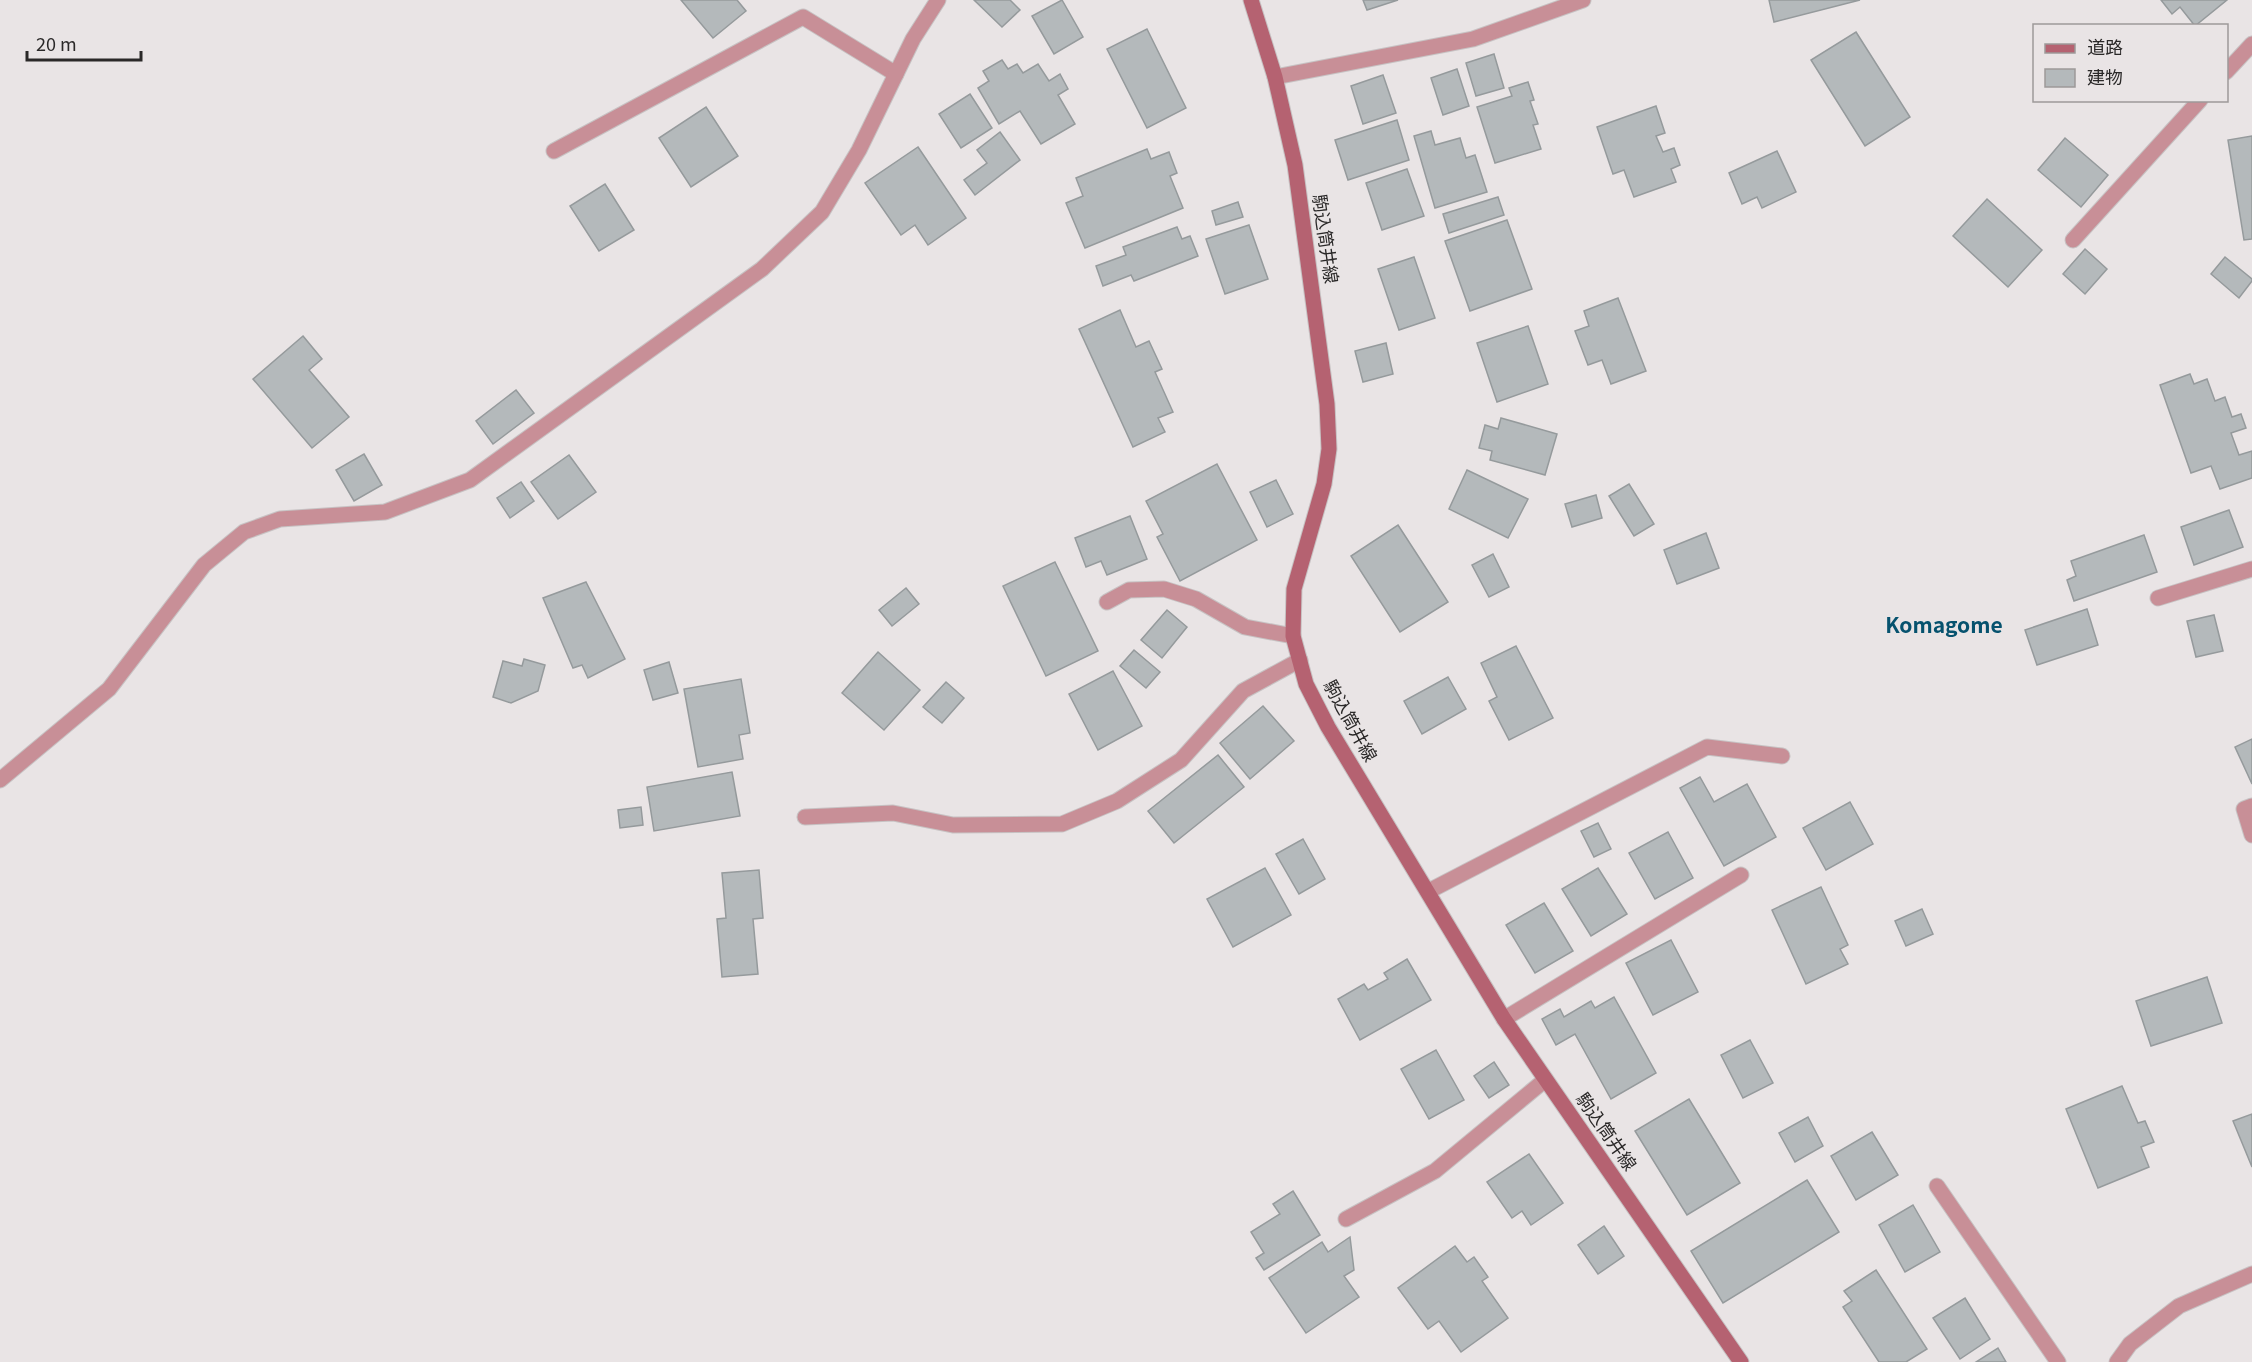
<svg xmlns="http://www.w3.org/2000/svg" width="2252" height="1362" viewBox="0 0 2252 1362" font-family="Georgia,'Noto Sans JP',serif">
  <rect width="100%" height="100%" fill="#e9e4e5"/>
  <g fill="#b4b9bb" stroke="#959a9c" stroke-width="1.5">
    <polygon points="681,0 737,0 746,11 713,38"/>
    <polygon points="974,0 1010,0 1020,10 1002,27"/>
    <polygon points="1062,0 1083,37 1054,54 1032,16"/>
    <polygon points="1363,0 1398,0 1367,10"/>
    <polygon points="1769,0 1860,0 1774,22"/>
    <polygon points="2161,0 2227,0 2195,26 2180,7 2172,14"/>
    <polygon points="1147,29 1186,108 1147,128 1107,49"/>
    <polygon points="1856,32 1910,117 1865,146 1811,60"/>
    <polygon points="1494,54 1504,88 1476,96 1466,63"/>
    <polygon points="1002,60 1008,69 1017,64 1023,73 1038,64 1049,81 1060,74 1068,89 1058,95 1075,124 1041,144 1020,111 999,124 978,88 989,81 983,71"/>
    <polygon points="1457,69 1469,106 1443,115 1431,78"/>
    <polygon points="1383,75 1396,113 1363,124 1351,86"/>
    <polygon points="1528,82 1534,100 1530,101 1538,124 1533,125 1541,149 1495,163 1477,107 1512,96 1509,88"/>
    <polygon points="970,94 992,128 961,148 939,114"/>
    <polygon points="1656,106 1665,133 1656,136 1663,152 1674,148 1680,165 1671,169 1676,182 1634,197 1624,170 1613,174 1597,127"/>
    <polygon points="706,107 738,156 691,187 659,138"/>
    <polygon points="1397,120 1409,160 1348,180 1335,140"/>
    <polygon points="1431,131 1435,145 1460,138 1466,158 1475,155 1487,192 1435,208 1414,136"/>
    <polygon points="1000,132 1020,160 975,195 964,180 987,163 977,150"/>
    <polygon points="2252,136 2252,239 2244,240 2228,140"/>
    <polygon points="2065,138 2108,175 2081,207 2038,170"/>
    <polygon points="918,147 966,218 928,245 915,225 901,235 865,183"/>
    <polygon points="1147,149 1151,159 1169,152 1177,173 1170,176 1183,208 1085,248 1066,203 1083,196 1076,178"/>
    <polygon points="1777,151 1796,192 1762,208 1757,197 1742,204 1729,173"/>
    <polygon points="1407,169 1424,216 1382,230 1366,183"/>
    <polygon points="605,184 634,230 599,251 570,206"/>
    <polygon points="1498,197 1504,215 1449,233 1443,214"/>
    <polygon points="1987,199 2042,250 2008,287 1953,236"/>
    <polygon points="1238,202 1243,217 1216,225 1212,211"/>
    <polygon points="1507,220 1532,289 1470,311 1445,241"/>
    <polygon points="1249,225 1268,279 1225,294 1206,239"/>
    <polygon points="1177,227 1182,239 1190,236 1198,256 1134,281 1131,275 1103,286 1096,266 1126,255 1123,247"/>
    <polygon points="2085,249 2107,269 2085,294 2063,274"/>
    <polygon points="1414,257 1435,318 1399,330 1378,269"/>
    <polygon points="2225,257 2252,279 2252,281 2239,298 2211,274"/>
    <polygon points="1618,298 1646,371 1611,384 1602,360 1588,365 1575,331 1589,326 1584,311"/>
    <polygon points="1120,310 1136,347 1149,341 1162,369 1155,372 1173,412 1158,418 1165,432 1133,447 1079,329"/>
    <polygon points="1528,326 1548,384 1497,402 1477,343"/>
    <polygon points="303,336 322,359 309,370 349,417 312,448 253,379"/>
    <polygon points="1386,343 1393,374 1363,382 1355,351"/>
    <polygon points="2190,374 2194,384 2207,379 2215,401 2225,397 2232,417 2241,414 2246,428 2231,433 2239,455 2252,451 2252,478 2220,489 2211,466 2191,473 2160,385"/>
    <polygon points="516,390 534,413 493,444 476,421"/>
    <polygon points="1501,418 1557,434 1545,475 1490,460 1492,451 1479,448 1485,425 1498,429"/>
    <polygon points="364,454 382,485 354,501 336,470"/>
    <polygon points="569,455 596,492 558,519 531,482"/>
    <polygon points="1217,464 1257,540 1180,581 1157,537 1163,534 1146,501"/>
    <polygon points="1467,470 1528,499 1508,538 1449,509"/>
    <polygon points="1276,480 1293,514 1267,527 1250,492"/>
    <polygon points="521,482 534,501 510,518 497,498"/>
    <polygon points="1629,484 1654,524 1634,536 1609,496"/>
    <polygon points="1596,495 1602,518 1572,527 1565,504"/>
    <polygon points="2229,510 2243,547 2194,565 2181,527"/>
    <polygon points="1130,516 1147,559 1107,575 1101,561 1086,567 1075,538"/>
    <polygon points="1398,525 1448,602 1400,632 1351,556"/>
    <polygon points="1706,533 1719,568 1677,584 1664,550"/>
    <polygon points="2144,535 2157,572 2074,601 2067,580 2076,576 2071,561"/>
    <polygon points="1493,554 1509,587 1489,597 1472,565"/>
    <polygon points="1055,562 1098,651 1046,676 1003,586"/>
    <polygon points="586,582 625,659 588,678 582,665 573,668 543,598"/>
    <polygon points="906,588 919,604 892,626 879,610"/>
    <polygon points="2087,609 2098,645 2037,665 2025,630"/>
    <polygon points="1167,610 1187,627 1162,658 1141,640"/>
    <polygon points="2214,615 2223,651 2196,657 2187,621"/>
    <polygon points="1516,646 1553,718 1509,740 1489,701 1497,697 1481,663"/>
    <polygon points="1134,650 1160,672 1146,688 1120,666"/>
    <polygon points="878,652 920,690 884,730 842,693"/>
    <polygon points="524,659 545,665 538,691 511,703 493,697 503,661 522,666"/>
    <polygon points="669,662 678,693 653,700 644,670"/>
    <polygon points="1113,671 1142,726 1098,750 1069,694"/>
    <polygon points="1448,677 1466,709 1422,734 1404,701"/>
    <polygon points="741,679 750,733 739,735 743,759 698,767 684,689"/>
    <polygon points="946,682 964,698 942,723 923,707"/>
    <polygon points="1263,706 1294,741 1250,779 1220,743"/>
    <polygon points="2252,739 2252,784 2235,747"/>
    <polygon points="1218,755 1244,787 1174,843 1148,811"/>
    <polygon points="732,772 740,816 654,831 647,787"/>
    <polygon points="1700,777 1714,802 1747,784 1776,837 1724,866 1680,788"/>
    <polygon points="1850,802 1873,844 1826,870 1803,828"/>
    <polygon points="641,807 643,825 620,828 618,810"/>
    <polygon points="1598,823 1611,849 1594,857 1581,831"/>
    <polygon points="1668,832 1693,878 1655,899 1629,853"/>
    <polygon points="1303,839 1325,879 1299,894 1276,854"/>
    <polygon points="1265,868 1291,915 1233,947 1207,899"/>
    <polygon points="1598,868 1627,914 1591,936 1562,889"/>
    <polygon points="759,870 763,918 753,919 758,974 722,977 717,919 726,918 722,873"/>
    <polygon points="1821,887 1848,945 1840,949 1848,964 1806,984 1772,910"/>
    <polygon points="1544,903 1573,951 1535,973 1506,925"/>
    <polygon points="1922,909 1933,934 1906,946 1895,921"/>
    <polygon points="1671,940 1698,992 1653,1015 1626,963"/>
    <polygon points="1407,959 1431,1000 1360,1040 1338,999 1364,984 1368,990 1388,979 1384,973"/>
    <polygon points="2207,977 2222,1023 2151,1046 2136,1001"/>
    <polygon points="1614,997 1656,1073 1611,1099 1575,1034 1556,1045 1542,1019 1560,1009 1564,1017 1591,1001 1595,1008"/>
    <polygon points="1750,1040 1773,1083 1743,1098 1721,1055"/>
    <polygon points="1436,1050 1464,1100 1429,1119 1401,1069"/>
    <polygon points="1494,1062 1509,1085 1489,1098 1474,1076"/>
    <polygon points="2122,1086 2138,1123 2145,1121 2154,1142 2141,1147 2149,1167 2098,1188 2066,1109"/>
    <polygon points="1689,1099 1740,1183 1687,1215 1635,1131"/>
    <polygon points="2252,1114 2252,1167 2233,1121"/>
    <polygon points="1808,1117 1823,1146 1795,1162 1779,1133"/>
    <polygon points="1872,1132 1898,1175 1856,1200 1831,1156"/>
    <polygon points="1529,1154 1563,1203 1531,1225 1522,1211 1512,1218 1487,1182"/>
    <polygon points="1807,1180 1839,1232 1723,1303 1691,1251"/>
    <polygon points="1293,1191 1320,1235 1264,1270 1256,1258 1264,1253 1251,1232 1280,1214 1273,1204"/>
    <polygon points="1913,1205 1940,1252 1905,1272 1879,1225"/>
    <polygon points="1604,1226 1624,1256 1598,1274 1578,1245"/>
    <polygon points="1350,1237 1354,1270 1344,1276 1359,1297 1306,1333 1269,1278 1322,1242 1328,1252"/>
    <polygon points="1455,1246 1467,1262 1474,1257 1488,1277 1482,1281 1508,1318 1461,1352 1439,1321 1428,1329 1398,1288"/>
    <polygon points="1876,1270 1927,1349 1906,1362 1879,1362 1843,1307 1852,1301 1844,1291"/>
    <polygon points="1965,1298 1990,1339 1960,1359 1933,1318"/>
    <polygon points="1998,1348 2006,1362 1976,1362"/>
  </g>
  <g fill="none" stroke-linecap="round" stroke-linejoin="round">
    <g stroke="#c7c2c3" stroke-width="17">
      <g id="service">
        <polyline points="2226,72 2252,44"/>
        <polyline points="554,151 803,17 896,74"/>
        <polyline points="2073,240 2200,100"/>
        <polyline points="2158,598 2252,569"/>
        <polyline points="1107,602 1129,590 1164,589 1196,599 1245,627 1293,636"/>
        <polyline points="2252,806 2244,809 2252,835"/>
        <polyline points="805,817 893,813 953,825 1062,824 1117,801 1181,760 1243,691 1300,660"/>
        <polyline points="1504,1019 1741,875"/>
        <polyline points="1937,1186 2058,1362"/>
        <polyline points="1346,1219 1435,1171 1545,1080"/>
      </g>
    </g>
    <g stroke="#c7c2c3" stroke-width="17">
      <g id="minor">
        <polyline points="1275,77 1473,39 1583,0"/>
        <polyline points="0,780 109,689 204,565 244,532 280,519 385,512 470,480 762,269 822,212 859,150 913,39 938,0"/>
        <polyline points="1429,891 1707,747 1782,756"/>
        <polyline points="2117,1362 2130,1344 2179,1306 2252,1274"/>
      </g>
    </g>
    <g stroke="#c7c2c3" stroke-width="17">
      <polyline id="secondary" points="1251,0 1275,77 1295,165 1327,404 1329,449 1324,484 1294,589 1293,636 1306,684 1328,727 1504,1019 1741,1362"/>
    </g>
    <use href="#service" stroke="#c88f97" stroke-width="15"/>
    <use href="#minor" stroke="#c88f97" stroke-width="15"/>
    <use href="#secondary" stroke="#b56271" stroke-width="15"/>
  </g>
  <g text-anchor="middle" stroke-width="6" stroke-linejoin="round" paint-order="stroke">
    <g font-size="18" fill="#2a2828" stroke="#e9e4e5">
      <text transform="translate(1325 239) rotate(82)" y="6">駒込筒井線</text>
      <text transform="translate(1350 721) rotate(61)" y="6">駒込筒井線</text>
      <text transform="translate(1606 1132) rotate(55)" y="6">駒込筒井線</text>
    </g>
    <g font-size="21" font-weight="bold" fill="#06526e" stroke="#e9e4e5">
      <text x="1944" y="633">Komagome</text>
    </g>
  </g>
  <rect x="2033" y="24" width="195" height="78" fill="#e9e4e5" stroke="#9d9999" stroke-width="1.5"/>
  <rect x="2045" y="44" width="30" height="9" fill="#b56271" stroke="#9d9999" stroke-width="1.5"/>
  <text x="2087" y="54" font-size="18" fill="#2a2828">道路</text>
  <rect x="2045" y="69" width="30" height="18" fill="#b4b9bb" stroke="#9d9999" stroke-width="1.5"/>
  <text x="2087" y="84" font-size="18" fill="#2a2828">建物</text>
  <path d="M27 51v9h114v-9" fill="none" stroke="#2a2828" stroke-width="3"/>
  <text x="36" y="51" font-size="18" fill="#2a2828" stroke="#e9e4e5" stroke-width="4.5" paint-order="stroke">20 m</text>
</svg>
